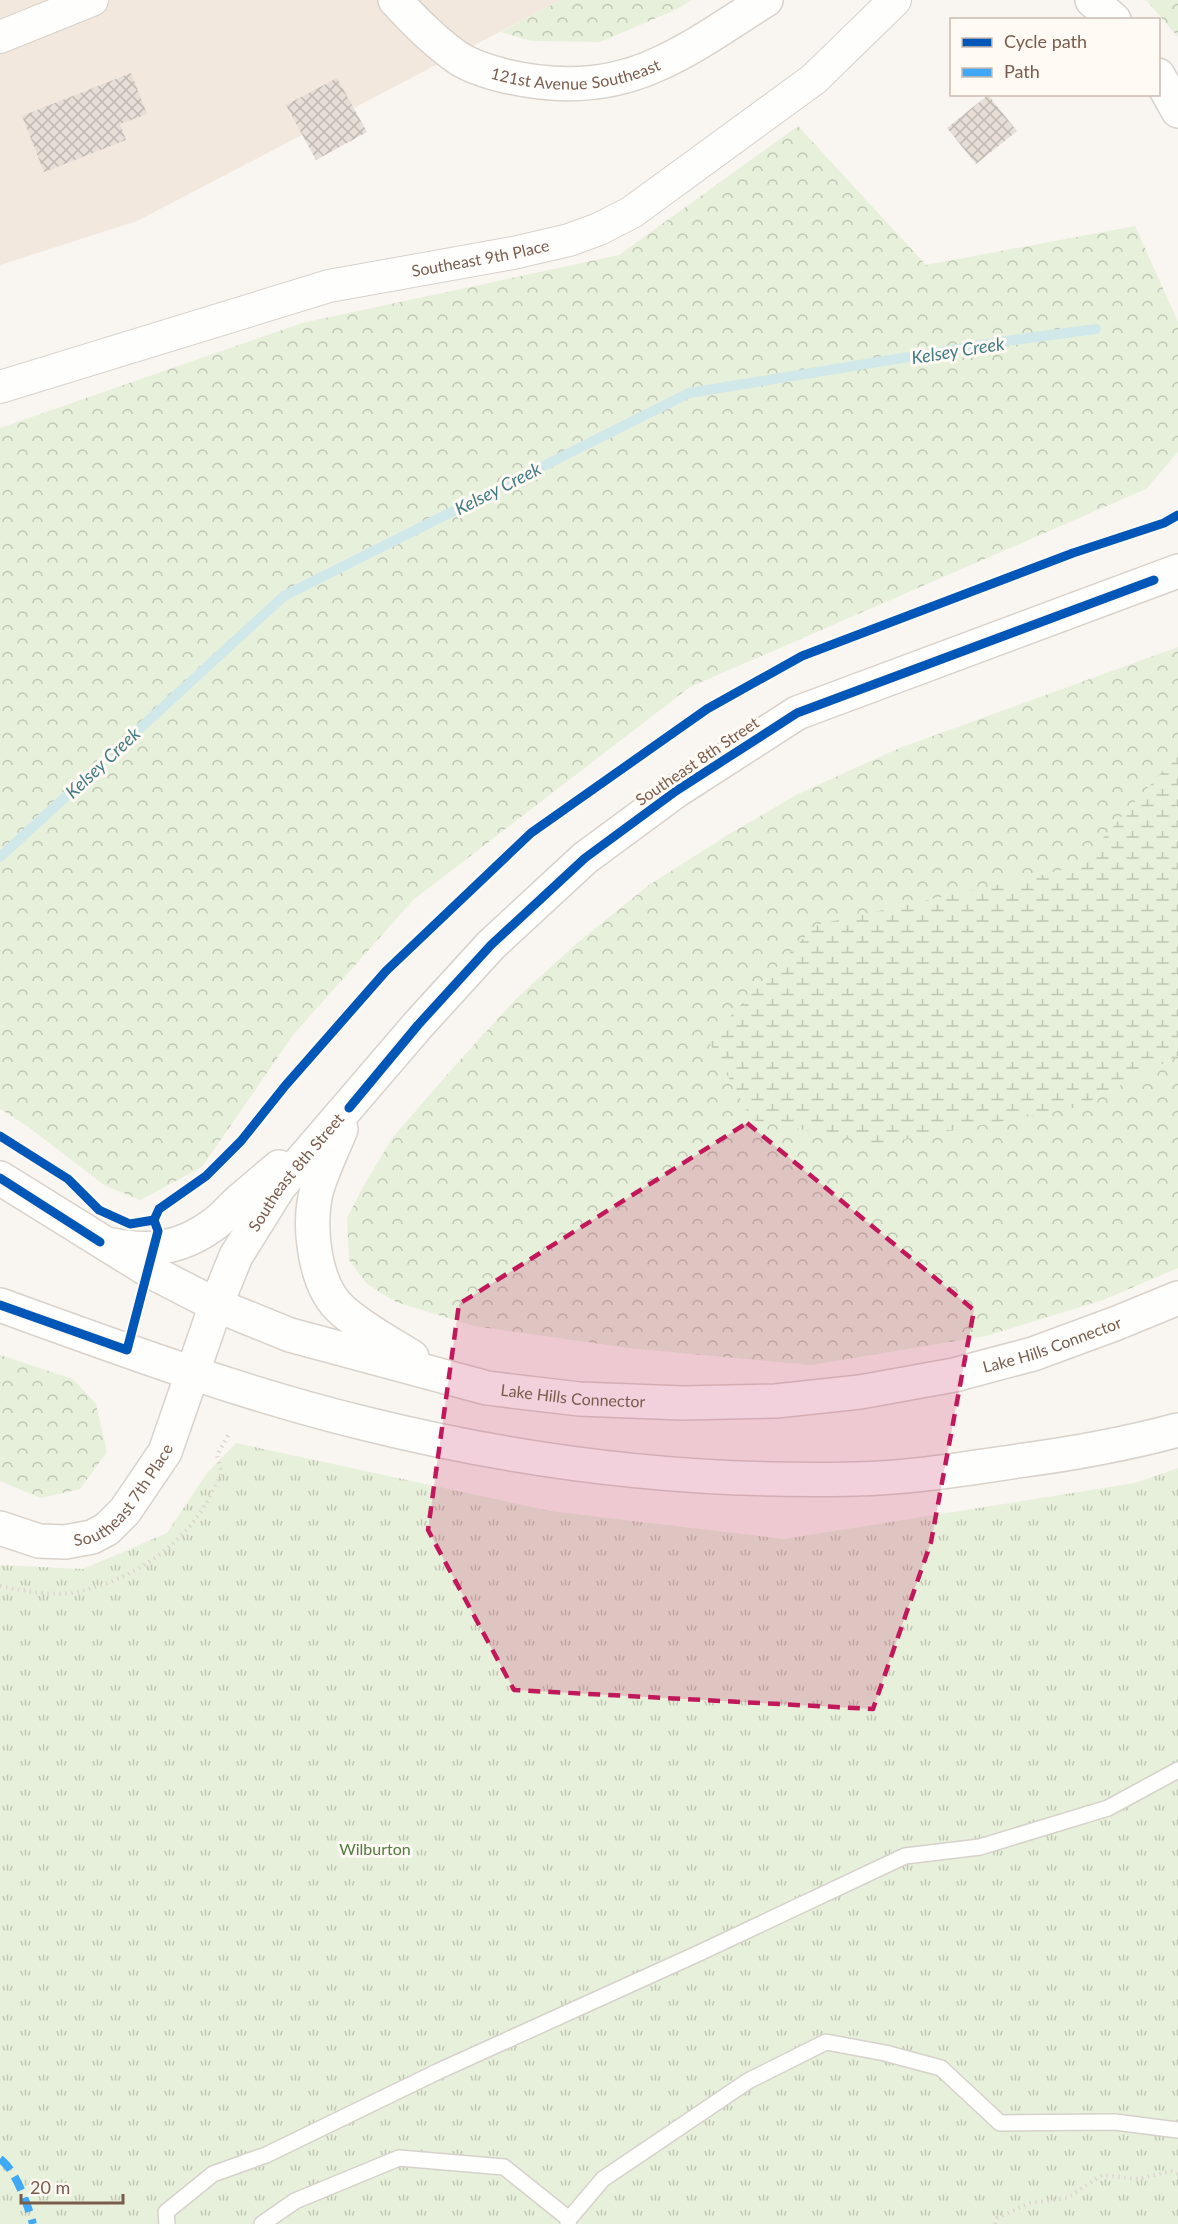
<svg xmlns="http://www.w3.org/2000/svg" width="1178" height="2224" viewBox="0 0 1178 2224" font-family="Lato,sans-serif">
  <defs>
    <pattern id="forest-crowns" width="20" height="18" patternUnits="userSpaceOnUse" patternTransform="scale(1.5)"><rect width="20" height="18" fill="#e7f0db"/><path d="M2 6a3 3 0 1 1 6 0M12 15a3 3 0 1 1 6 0" fill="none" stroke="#c0c6b4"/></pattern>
    <pattern id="wetland-marsh" width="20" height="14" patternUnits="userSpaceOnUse" patternTransform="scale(1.5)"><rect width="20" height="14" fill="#e7f0db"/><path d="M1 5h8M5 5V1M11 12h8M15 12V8" fill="none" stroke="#c0c6b4"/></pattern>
    <pattern id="park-tufts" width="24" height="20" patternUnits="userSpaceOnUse" patternTransform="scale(1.5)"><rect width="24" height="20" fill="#e7f0db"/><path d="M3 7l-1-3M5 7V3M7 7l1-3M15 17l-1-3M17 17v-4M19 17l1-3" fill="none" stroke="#c0c6b4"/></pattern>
    <pattern id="building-cross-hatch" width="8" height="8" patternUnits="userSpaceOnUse" patternTransform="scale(1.5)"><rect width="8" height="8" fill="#e6ded7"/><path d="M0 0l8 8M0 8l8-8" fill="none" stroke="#bfb7b1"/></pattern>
  </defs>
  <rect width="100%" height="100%" fill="#f9f5f0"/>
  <polygon fill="#f2e8de" points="0,0 561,0 137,221 0,265"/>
  <g fill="url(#forest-crowns)">
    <polygon points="561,0 692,0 675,10 600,42 531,41 501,32"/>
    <polygon points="1146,0 1178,0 1178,37"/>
    <polygon points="798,126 926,265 1135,226 1178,322 1178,452 1146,489 690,687 413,900 293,1035 202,1167 140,1200 104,1185 27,1126 0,1109 0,428 302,323 619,255"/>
    <polygon points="1178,647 1178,754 1077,867 817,925 1077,1107 1178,1056 1178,1268 1103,1300 986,1336 811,1365 628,1348 474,1326 396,1302 367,1284 349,1260 347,1218 364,1185 393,1137 459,1061 517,998 576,944 649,885 726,836 796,795 897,749"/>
    <polygon points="0,1355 73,1379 96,1404 107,1452 80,1489 41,1498 0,1481"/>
  </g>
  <polygon fill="url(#wetland-marsh)" points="1178,754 1178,1056 1078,1107 879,1144 752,1120 708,1040 816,925 1077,867"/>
  <polygon fill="url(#park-tufts)" points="236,1443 550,1511 784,1539 1135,1483 1178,1468 1178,2224 0,2224 0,1565 83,1569 167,1533 207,1473"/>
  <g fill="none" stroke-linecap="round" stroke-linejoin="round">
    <polyline stroke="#d0e8ea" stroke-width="10" points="0,857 284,596 689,393 1006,341 1096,329"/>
  </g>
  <g fill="url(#building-cross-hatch)">
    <polygon points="131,73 147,114 120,124 126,140 44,172 22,116"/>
    <polygon points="337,78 367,132 316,160 286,105"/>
    <polygon points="988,95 1017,131 976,164 947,128"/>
  </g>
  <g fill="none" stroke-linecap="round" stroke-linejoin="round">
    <g stroke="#d7d1cb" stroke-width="18">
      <g id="lane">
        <polyline points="569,2219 603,2179 748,2081 826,2042 885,2053 941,2068 1000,2123 1115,2122 1178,2130"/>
        <polyline points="167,2224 166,2212 213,2174 266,2155 439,2071 697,1954 905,1856 980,1847 1108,1808 1178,1770"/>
        <polyline points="262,2224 295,2201 399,2158 504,2167 569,2219 568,2224"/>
      </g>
    </g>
    <g stroke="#d7d1cb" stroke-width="34">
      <g id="street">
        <polyline points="0,37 92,0"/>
        <path id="s1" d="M 0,387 L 329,286 L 513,253 L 569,240 L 599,229 L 632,212 L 814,79 L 895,0"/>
      </g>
    </g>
    <g stroke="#d9d2cb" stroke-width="36">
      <g id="secondary">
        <path id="s2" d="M 395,0 C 414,21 435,42 458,58 C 472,67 489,72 505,76 C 556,88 608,87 656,65 C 695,48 730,22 766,0"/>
        <polyline points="1092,0 1114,20"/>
        <polyline points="1158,75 1178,111"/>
        <path d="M 341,1129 C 333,1149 323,1169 317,1189 C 307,1224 314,1287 343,1311 C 363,1329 390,1343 412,1357"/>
        <path id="s3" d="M 0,1178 L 148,1270 L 216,1305 L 290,1335 L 487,1388 L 579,1399 L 683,1403 L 776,1401 L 860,1392 L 954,1375 L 1033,1354 L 1117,1323 L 1178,1298"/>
        <path d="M 113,1245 C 150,1253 182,1248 213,1225 C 223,1218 231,1208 240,1200 C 253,1189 266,1178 279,1167"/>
        <path d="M 0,1305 C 119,1348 240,1393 363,1423 C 523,1463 690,1483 855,1479 C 909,1478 964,1469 1018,1461 C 1071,1454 1126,1444 1178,1430"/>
        <path id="s4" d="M 0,1528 L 39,1541 L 65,1542 L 92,1537 L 107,1529 L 125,1511 L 165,1452 L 216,1305 L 236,1256 L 279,1187 L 418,1025 L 491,945 L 585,858 L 676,791 L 797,713 L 1178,571"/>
      </g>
    </g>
    <g stroke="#dcd5d0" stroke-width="4" stroke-dasharray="1.5 4.5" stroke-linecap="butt">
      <polyline points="0,1136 14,1145"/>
      <path d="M 0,1586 C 26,1591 51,1597 77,1592 C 133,1580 189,1543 213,1490 C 215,1485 220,1479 221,1473 C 221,1468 218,1460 217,1455 L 230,1432"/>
      <polyline points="995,2224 997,2218 1030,2203 1067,2198 1102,2175 1138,2179 1171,2171 1178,2174"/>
    </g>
    <use href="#lane" stroke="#fefefd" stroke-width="15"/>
    <use href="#street" stroke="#fefefd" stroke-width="32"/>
    <use href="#secondary" stroke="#fefefd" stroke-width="33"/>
    <path stroke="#3fa9f5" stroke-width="8" stroke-dasharray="15 8" stroke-linecap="butt" d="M 0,2159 C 16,2170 28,2206 33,2224"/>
    <g stroke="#fffaf3" stroke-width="13">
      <g id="cycleway">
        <polyline points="349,1108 418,1025 491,945 585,858 676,791 797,713 1154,580"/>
        <polyline points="0,1136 68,1179 99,1210 130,1224 154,1220"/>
        <polyline points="0,1178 100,1242"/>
        <polyline points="0,1305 127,1350 158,1231 154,1220 159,1209 206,1176 241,1141 285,1086 386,971 531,833 707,709 802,656 1073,553 1164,523 1178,515"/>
      </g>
    </g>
    <use href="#cycleway" stroke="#0057b8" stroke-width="9"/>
  </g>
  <path fill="#c2185b" fill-opacity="0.2" stroke="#c2185b" stroke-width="4.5" stroke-dasharray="12 8" stroke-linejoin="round" d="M 747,1123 L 974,1310 L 931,1542 L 873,1709 L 514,1690 L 428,1530 L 459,1304 Z"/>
  <g text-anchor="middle" stroke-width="6" stroke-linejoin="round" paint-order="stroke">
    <g font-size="16" fill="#7a5c4d" stroke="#fffaf3">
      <text dy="6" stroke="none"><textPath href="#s2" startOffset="208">121st Avenue Southeast</textPath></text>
      <text dy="6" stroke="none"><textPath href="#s1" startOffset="498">Southeast 9th Place</textPath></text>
      <text transform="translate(697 761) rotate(-34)" y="6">Southeast 8th Street</text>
      <text dy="6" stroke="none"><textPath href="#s4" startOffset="520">Southeast 8th Street</textPath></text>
      <text dy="6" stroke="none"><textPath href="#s3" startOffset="1107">Lake Hills Connector</textPath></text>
      <text dy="6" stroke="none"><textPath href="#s3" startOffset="621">Lake Hills Connector</textPath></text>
      <text dy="6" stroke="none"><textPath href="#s4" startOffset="146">Southeast 7th Place</textPath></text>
    </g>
    <g font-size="16" fill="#537a41" stroke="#fffaf3">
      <text x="375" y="1855">Wilburton</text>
    </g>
    <g font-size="18" font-style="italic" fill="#437c86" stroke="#fffaf3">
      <text transform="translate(958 351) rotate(-9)" y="6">Kelsey Creek</text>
      <text transform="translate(498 489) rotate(-27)" y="6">Kelsey Creek</text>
      <text transform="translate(103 763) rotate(-43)" y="6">Kelsey Creek</text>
    </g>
  </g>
  <rect x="950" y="18" width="210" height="78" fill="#fffaf3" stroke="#cabbb1" stroke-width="1.5"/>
  <rect x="962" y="38" width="30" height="9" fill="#0057b8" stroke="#cabbb1" stroke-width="1.5"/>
  <text x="1004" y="48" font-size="18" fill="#7a5c4d">Cycle path</text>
  <rect x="962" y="68" width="30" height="9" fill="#3fa9f5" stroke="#cabbb1" stroke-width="1.5"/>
  <text x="1004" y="78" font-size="18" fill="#7a5c4d">Path</text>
  <path d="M21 2194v9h102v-9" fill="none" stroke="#7a5c4d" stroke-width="3"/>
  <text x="30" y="2194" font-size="18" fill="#7a5c4d" stroke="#fffaf3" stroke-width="4.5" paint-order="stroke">20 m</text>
</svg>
